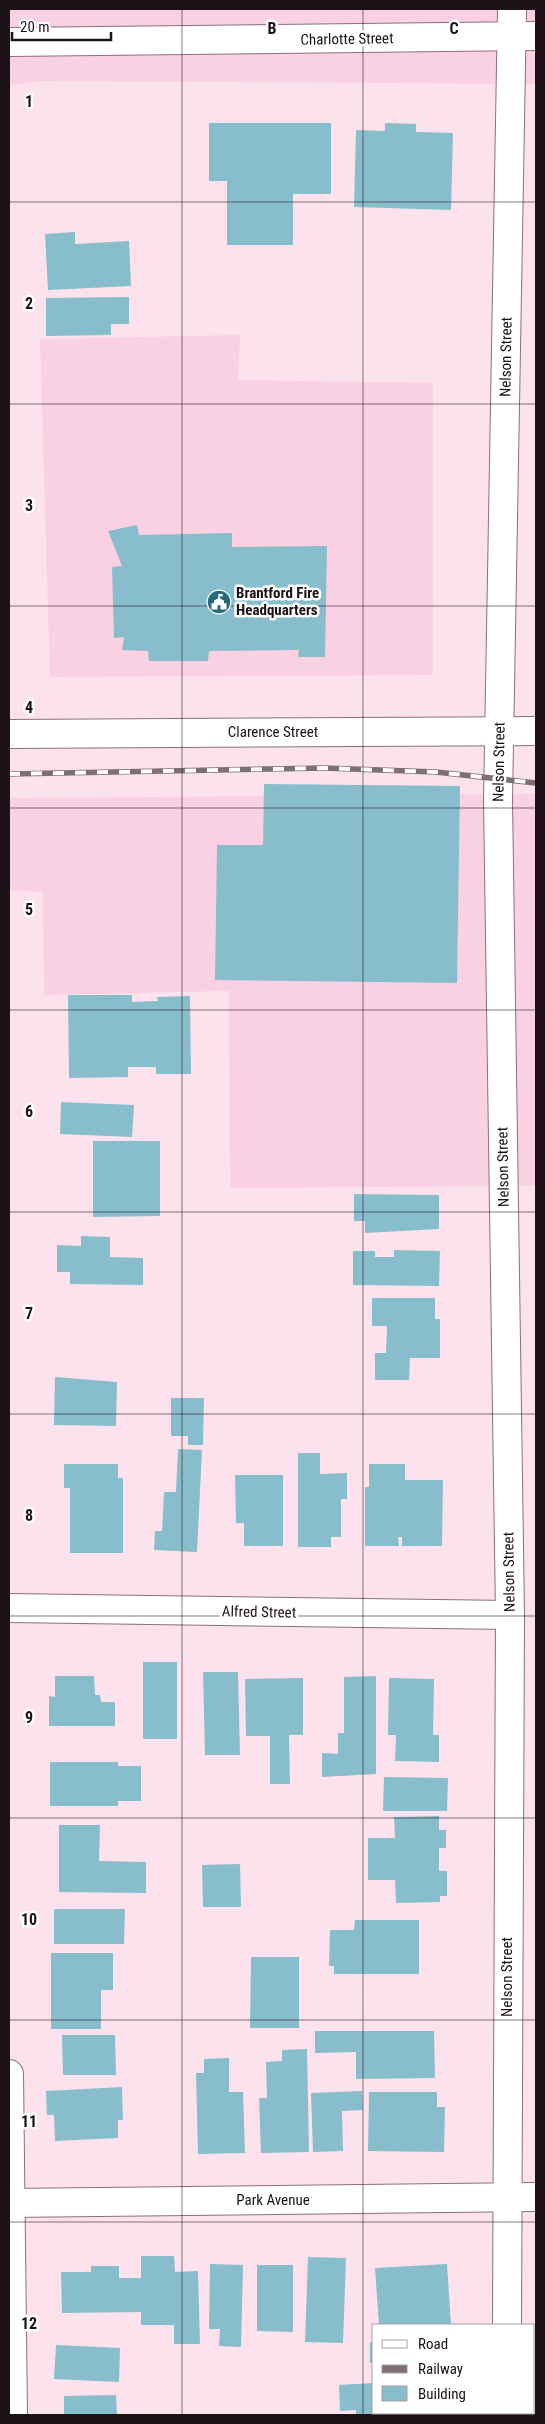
<svg xmlns="http://www.w3.org/2000/svg" width="545" height="2424" viewBox="0 0 545 2424" font-family="'Roboto Condensed',sans-serif">
  <rect width="100%" height="100%" fill="#fce2ed"/>
  <g fill="#fad1e3">
    <polygon points="9,9 536,9 536,84 42,81 9,85"/>
    <polygon points="240,335 238,380 433,383 433,675 50,677 40,339"/>
    <polygon points="536,794 536,1186 230,1188 229,991 44,995 43,892 9,890 9,798"/>
  </g>
  <g fill="#88bdcb">
    <polygon points="209,123 331,123 331,194 293,194 293,245 227,245 227,181 209,181"/>
    <polygon points="385,123 416,124 416,132 453,133 451,210 354,207 356,130 385,131"/>
    <polygon points="75,232 75,244 129,241 131,286 48,290 45,234"/>
    <polygon points="129,297 129,324 111,324 111,335 46,336 46,298"/>
    <polygon points="137,525 139,535 232,533 232,547 327,546 325,657 298,657 299,650 209,651 208,661 149,661 148,651 122,650 124,637 114,638 112,567 122,566 108,531"/>
    <polygon points="264,784 460,786 457,983 215,980 217,845 263,845"/>
    <polygon points="68,995 132,995 132,1002 158,1001 157,997 190,996 191,1074 156,1074 156,1067 128,1067 128,1077 69,1078"/>
    <polygon points="61,1102 134,1105 132,1137 60,1134"/>
    <polygon points="93,1141 160,1141 160,1216 93,1217"/>
    <polygon points="354,1194 439,1195 439,1229 365,1233 365,1221 354,1221"/>
    <polygon points="81,1236 110,1237 110,1257 143,1258 143,1285 70,1284 70,1272 57,1272 57,1245 81,1246"/>
    <polygon points="394,1250 440,1251 439,1286 353,1285 353,1251 375,1251 375,1257 394,1257"/>
    <polygon points="372,1298 435,1298 435,1319 440,1319 440,1358 410,1358 409,1380 375,1380 375,1353 386,1353 387,1326 372,1326"/>
    <polygon points="55,1377 117,1382 116,1426 54,1425"/>
    <polygon points="171,1398 204,1398 203,1445 188,1445 188,1436 171,1436"/>
    <polygon points="178,1449 202,1450 197,1552 154,1550 155,1531 162,1531 164,1492 176,1492"/>
    <polygon points="298,1453 320,1453 320,1474 347,1473 347,1499 341,1499 341,1537 331,1537 331,1547 298,1547"/>
    <polygon points="64,1464 118,1464 118,1478 123,1478 123,1553 70,1553 70,1488 64,1488"/>
    <polygon points="369,1464 405,1464 405,1480 443,1480 442,1546 402,1546 402,1537 398,1537 399,1546 365,1546 365,1487 369,1487"/>
    <polygon points="235,1475 283,1475 283,1546 244,1546 244,1523 236,1523"/>
    <rect x="143" y="1662" width="34" height="77"/>
    <polygon points="203,1672 238,1672 240,1755 205,1755"/>
    <polygon points="55,1676 94,1676 95,1695 100,1695 101,1702 115,1702 115,1726 49,1726 49,1696 55,1697"/>
    <polygon points="376,1676 376,1774 322,1777 322,1753 338,1754 338,1733 344,1733 344,1677"/>
    <polygon points="303,1678 303,1735 289,1735 290,1784 270,1784 270,1736 246,1736 245,1679"/>
    <polygon points="389,1678 434,1679 433,1735 439,1735 439,1762 395,1761 396,1735 388,1735"/>
    <polygon points="50,1762 118,1762 118,1766 141,1766 141,1801 118,1801 118,1806 50,1806"/>
    <polygon points="384,1777 448,1778 447,1811 383,1811"/>
    <polygon points="439,1816 439,1830 446,1830 446,1848 439,1848 439,1871 447,1871 447,1896 440,1896 440,1902 396,1903 395,1880 368,1880 368,1838 395,1838 394,1817"/>
    <polygon points="59,1825 100,1825 99,1861 146,1862 146,1893 59,1892"/>
    <polygon points="240,1864 241,1907 203,1907 202,1865"/>
    <polygon points="54,1909 125,1909 124,1944 54,1944"/>
    <polygon points="355,1920 419,1920 419,1974 334,1974 334,1966 329,1966 330,1930 354,1930"/>
    <polygon points="51,1953 113,1953 113,1990 101,1990 101,2029 51,2029"/>
    <polygon points="251,1957 299,1957 299,2028 250,2028"/>
    <polygon points="315,2031 434,2031 435,2078 356,2079 356,2052 315,2053"/>
    <polygon points="62,2035 115,2035 116,2075 63,2075"/>
    <polygon points="307,2049 309,2152 261,2153 259,2098 267,2098 266,2062 282,2061 282,2050"/>
    <polygon points="229,2058 229,2092 243,2092 245,2153 198,2154 196,2073 204,2073 204,2059"/>
    <polygon points="122,2087 123,2120 118,2120 118,2138 55,2141 54,2115 47,2115 46,2091"/>
    <polygon points="362,2091 363,2110 342,2111 343,2151 313,2152 311,2093"/>
    <polygon points="369,2092 437,2092 437,2107 445,2107 444,2152 368,2151"/>
    <polygon points="141,2256 174,2256 175,2272 198,2271 200,2344 174,2344 174,2325 141,2325 141,2312 62,2313 61,2272 91,2272 91,2266 119,2266 119,2278 141,2278"/>
    <polygon points="308,2257 346,2258 343,2343 305,2342"/>
    <polygon points="210,2264 243,2265 241,2347 219,2346 220,2329 209,2329"/>
    <polygon points="447,2264 451,2325 379,2325 375,2268"/>
    <polygon points="257,2265 293,2265 293,2332 257,2331"/>
    <rect x="370" y="2342" width="4" height="21"/>
    <polygon points="56,2345 120,2348 119,2382 54,2379"/>
    <polygon points="374,2383 374,2413 430,2413 430,2415 356,2415 356,2410 340,2411 339,2385"/>
    <polygon points="116,2395 117,2415 64,2415 64,2396"/>
  </g>
  <g fill="none" stroke-linecap="round" stroke-linejoin="round">
    <g stroke="#8c6f7c" stroke-width="30">
      <g id="minor">
        <polyline points="9,42 536,36"/>
        <polyline points="9,1608 510,1615"/>
        <polyline points="9,2074 13,2415"/>
        <polyline points="9,2203 536,2197"/>
        <polyline points="507,2325 510,1615 498,801 512,9"/>
        <polyline points="507,2413 507,2415"/>
      </g>
    </g>
    <g stroke="#8c6f7c" stroke-width="30">
      <polyline id="secondary" points="9,734 536,731"/>
    </g>
    <use href="#minor" stroke="#fff" stroke-width="28"/>
    <use href="#secondary" stroke="#fff" stroke-width="28"/>
    <g stroke="#7f6e75" stroke-width="5.5">
      <polyline id="rail" points="9,774 324,768 436,772 536,783"/>
    </g>
    <use href="#rail" stroke="#fff" stroke-width="4" stroke-dasharray="11" stroke-linecap="butt"/>
  </g>
  <path fill="none" stroke="#1c1116" stroke-width="1" stroke-opacity="0.55" d="M 182,9 L 182,2415M 363,9 L 363,2415M 9,202 L 536,202M 9,404 L 536,404M 9,606 L 536,606M 9,808 L 536,808M 9,1010 L 536,1010M 9,1212 L 536,1212M 9,1414 L 536,1414M 9,1616 L 536,1616M 9,1818 L 536,1818M 9,2020 L 536,2020M 9,2222 L 536,2222"/>
  <defs>
    <g id="civic-disc" transform="scale(1.25)"><circle r="9.5" fill="#276b7c" stroke="#fff"/><path d="M-.6-6.5H3V-4.5H.6V-3L4-1V1h2V6H-6V1h2V-1L-.6-3ZM-1.2 2.5V6h2.4V2.5Z" fill="#fff"/></g>
  </defs>
  <g fill-rule="evenodd">
    <use href="#civic-disc" x="219" y="602"/>
  </g>
  <g text-anchor="middle" stroke-width="5" stroke-linejoin="round" paint-order="stroke">
    <g font-size="15" fill="#1c1116" stroke="#fff">
      <text transform="translate(347 39) rotate(-1)" y="5">Charlotte Street</text>
      <text transform="translate(506 357) rotate(-89)" y="5">Nelson Street</text>
      <text x="273" y="737">Clarence Street</text>
      <text transform="translate(499 762) rotate(-89)" y="5">Nelson Street</text>
      <text transform="translate(503 1167) rotate(-91)" y="5">Nelson Street</text>
      <text transform="translate(509 1572) rotate(-91)" y="5">Nelson Street</text>
      <text transform="translate(259 1612) rotate(1)" y="5">Alfred Street</text>
      <text transform="translate(507 1977) rotate(-90)" y="5">Nelson Street</text>
      <text x="273" y="2205">Park Avenue</text>
    </g>
    <g font-size="15" font-weight="bold" fill="#1c1116" stroke="#fff" text-anchor="start">
      <text x="236" y="598">Brantford Fire<tspan x="236" dy="17">Headquarters</tspan></text>
    </g>
  </g>
  <g font-size="16" text-anchor="middle" font-weight="bold" fill="#1c1116" stroke="#fff" stroke-width="5" stroke-linejoin="round" paint-order="stroke">
    <text x="272" y="34">B</text>
    <text x="454" y="34">C</text>
    <text x="29" y="107">1</text>
    <text x="29" y="309">2</text>
    <text x="29" y="511">3</text>
    <text x="29" y="713">4</text>
    <text x="29" y="915">5</text>
    <text x="29" y="1117">6</text>
    <text x="29" y="1319">7</text>
    <text x="29" y="1521">8</text>
    <text x="29" y="1723">9</text>
    <text x="29" y="1925">10</text>
    <text x="29" y="2127">11</text>
    <text x="29" y="2329">12</text>
  </g>
  <rect width="545" height="2424" fill="none" stroke="#1c1116" stroke-width="20"/>
  <rect x="372" y="2324" width="162" height="90" fill="#ffffff" stroke="#a4a0a2"/>
  <rect x="382" y="2340" width="25" height="8" fill="#ffffff" stroke="#a4a0a2"/>
  <text x="418" y="2349" font-size="15" fill="#1c1116">Road</text>
  <rect x="382" y="2365" width="25" height="8" fill="#7f6e75" stroke="#a4a0a2"/>
  <text x="418" y="2374" font-size="15" fill="#1c1116">Railway</text>
  <rect x="382" y="2386" width="25" height="15" fill="#88bdcb" stroke="#a4a0a2"/>
  <text x="418" y="2399" font-size="15" fill="#1c1116">Building</text>
  <path d="M12 32v8h99v-8" fill="none" stroke="#1c1116" stroke-width="2.5"/>
  <text x="20" y="32" font-size="15" fill="#1c1116" stroke="#ffffff" stroke-width="4" paint-order="stroke">20 m</text>
</svg>
